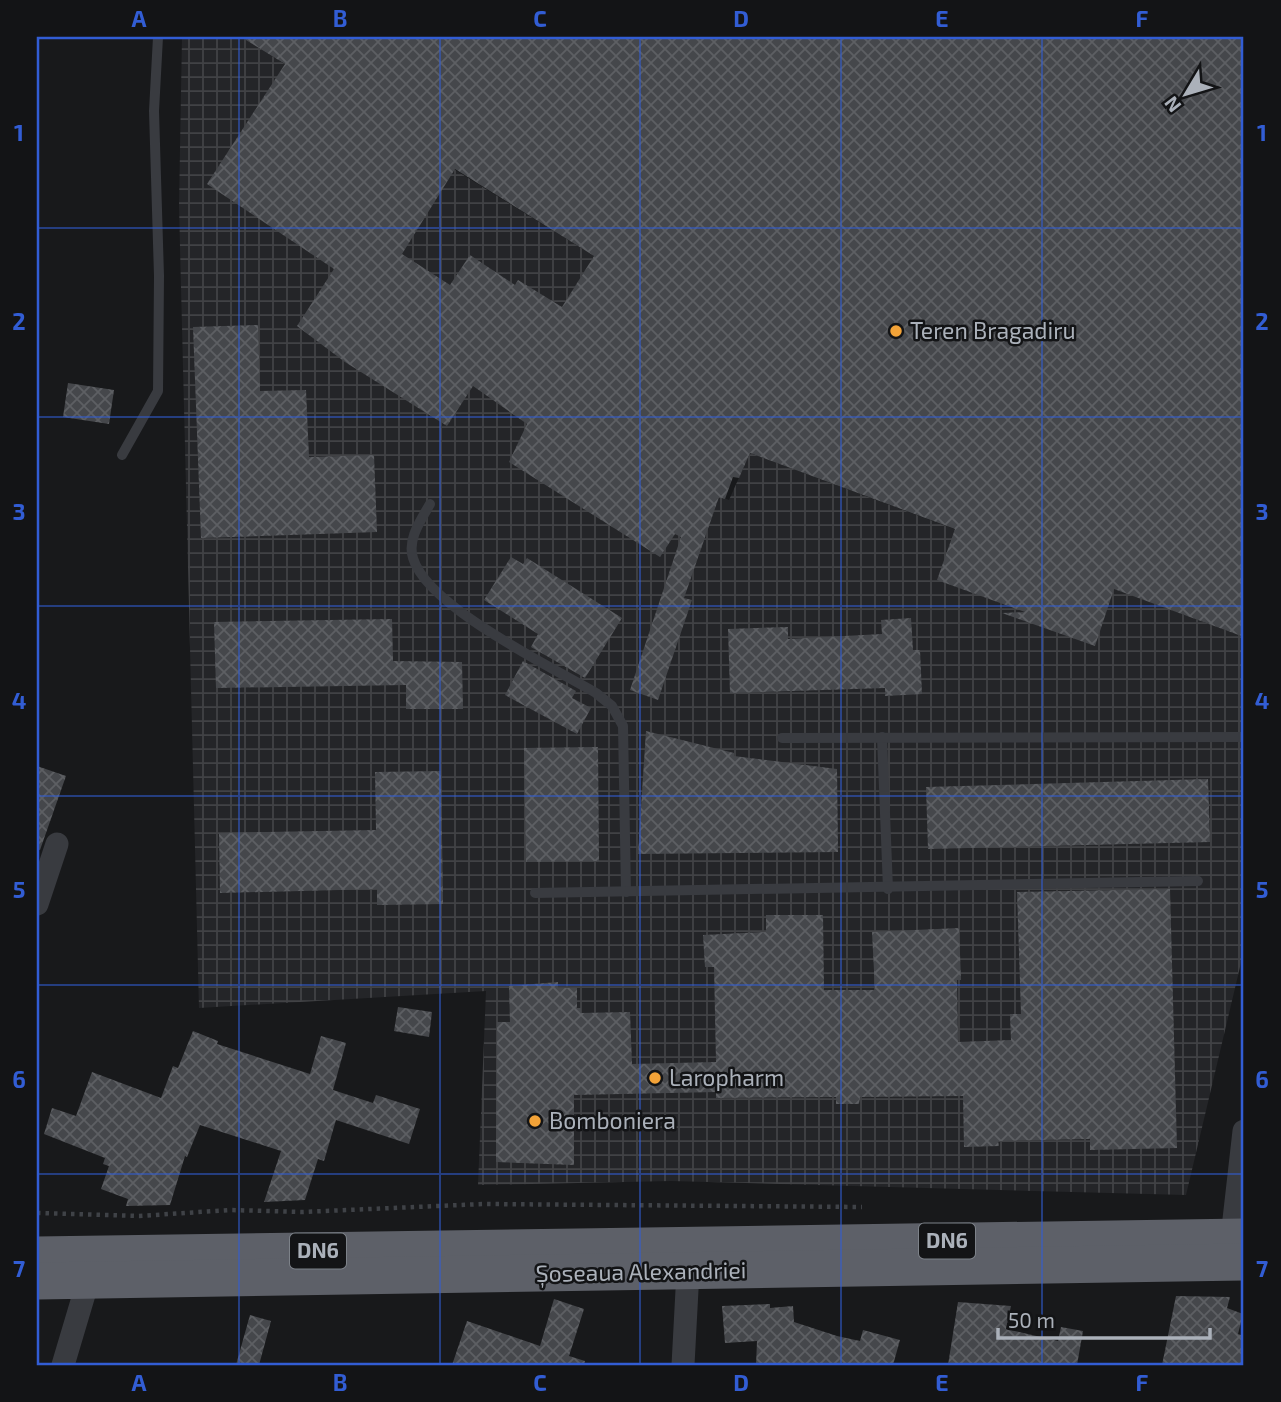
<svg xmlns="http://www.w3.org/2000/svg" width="1281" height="1402" viewBox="0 0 1281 1402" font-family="'Exo 2',sans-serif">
  <defs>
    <pattern id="industrial-grid" width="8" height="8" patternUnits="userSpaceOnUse" patternTransform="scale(1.75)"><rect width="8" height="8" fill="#242528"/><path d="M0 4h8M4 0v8" fill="none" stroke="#414245"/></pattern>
    <pattern id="building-cross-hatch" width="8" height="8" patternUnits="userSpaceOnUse" patternTransform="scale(1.75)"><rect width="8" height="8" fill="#45474b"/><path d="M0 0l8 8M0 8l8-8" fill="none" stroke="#5d5f63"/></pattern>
  </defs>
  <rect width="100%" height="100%" fill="#18191b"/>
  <polygon fill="url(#industrial-grid)" points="182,37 241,37 594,256 502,406 530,426 729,500 750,453 1244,637 1244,950 1186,1195 671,1181 478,1185 486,991 199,1008 179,206"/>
  <g fill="url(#building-cross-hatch)" fill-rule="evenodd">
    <path d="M 241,37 L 1244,37 L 1244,637 L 1114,589 L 1095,646 L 1002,613 L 1025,612 L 937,580 L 955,529 L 750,453 L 739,478 L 733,477 L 725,499 L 719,497 L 684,598 L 692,600 L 658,700 L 630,690 L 681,537 L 675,534 L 660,557 L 509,462 L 527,424 L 473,386 L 447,426 L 345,362 L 297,326 L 334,269 L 207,184 L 285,64 ZM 455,169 L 594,256 L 562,307 L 518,280 L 515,285 L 470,255 L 450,285 L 402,254 Z"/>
    <polygon points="258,325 260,391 306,390 309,457 374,455 377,532 201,538 193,327"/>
    <polygon points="68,383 114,390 109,424 63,417"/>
    <polygon points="511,557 523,564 527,558 622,618 585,678 531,647 538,634 484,600"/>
    <polygon points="911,618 913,650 920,650 922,694 885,696 885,688 730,693 728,629 788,627 788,639 882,634 881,620"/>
    <polygon points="392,619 393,661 462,662 463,709 406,709 406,685 216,688 214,622"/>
    <polygon points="523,661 576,691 572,698 591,708 577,734 505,695"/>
    <polygon points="646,731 734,753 734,756 837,769 838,852 638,854"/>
    <polygon points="598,747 599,861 526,862 524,748"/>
    <polygon points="37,766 66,776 40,850 37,849"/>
    <polygon points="441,771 443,904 377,905 377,889 220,893 219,833 376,830 375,772"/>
    <polygon points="1208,779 1210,842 928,849 926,787"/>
    <polygon points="1170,889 1177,1148 1090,1150 1090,1139 998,1141 999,1146 964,1147 963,1096 860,1097 859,1104 836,1104 836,1097 716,1098 716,1092 574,1095 574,1165 496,1162 497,1022 510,1022 509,986 558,982 558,988 577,988 577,1008 581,1008 581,1013 630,1012 632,1064 716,1062 714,967 705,967 703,935 766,932 766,915 823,915 824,990 875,990 872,932 959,928 961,980 957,980 958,1042 1011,1040 1010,1014 1021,1014 1017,892"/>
    <polygon points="398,1007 432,1012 429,1037 394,1031"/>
    <polygon points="193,1031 218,1041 217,1044 310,1074 321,1036 346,1043 333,1090 373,1103 376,1095 420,1109 409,1144 336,1120 324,1161 318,1159 305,1200 264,1202 281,1151 200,1125 187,1157 185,1156 170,1205 126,1206 128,1199 101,1189 109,1166 103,1164 105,1158 44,1134 52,1108 76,1116 92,1072 161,1098 173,1066 178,1068"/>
    <polygon points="1176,1296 1230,1297 1227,1308 1243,1314 1238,1334 1244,1336 1244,1365 1162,1365"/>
    <polygon points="554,1299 584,1309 569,1356 585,1361 584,1365 452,1365 467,1321 540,1346"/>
    <polygon points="958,1302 1011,1306 1006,1329 1058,1341 1061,1327 1083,1331 1077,1365 948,1365"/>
    <polygon points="770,1304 770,1308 793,1306 794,1322 837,1336 860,1341 863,1330 900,1340 893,1365 756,1365 757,1341 725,1343 722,1306"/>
    <polygon points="250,1315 271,1321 259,1365 236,1365"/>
  </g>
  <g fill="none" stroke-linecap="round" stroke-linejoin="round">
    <polyline stroke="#3f4247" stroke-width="4.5" stroke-dasharray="3.5 5" stroke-linecap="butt" points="37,1213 139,1216 230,1210 303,1212 484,1204 862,1207"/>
    <g stroke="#393b40" stroke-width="10">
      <polyline points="122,455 158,391 159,276 154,111 158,37"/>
      <path d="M 430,504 C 421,520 407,539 413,558 C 427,607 552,667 596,693 L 612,706 L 623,726 L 626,892"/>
      <polyline points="882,737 888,889"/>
      <polyline points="782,738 1244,737"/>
      <polyline points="535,893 1198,881"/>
    </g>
    <g stroke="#393b40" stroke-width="23">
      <polyline points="37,904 57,844"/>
      <polyline points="1232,1237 1244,1131"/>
      <polyline points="63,1365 88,1281"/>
      <polyline points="683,1365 688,1271"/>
    </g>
    <g stroke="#5d6068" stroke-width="37">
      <polyline points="37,1255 1244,1237"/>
      <polyline points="37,1281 1244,1262"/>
    </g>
  </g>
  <path fill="none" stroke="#325dd4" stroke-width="2" stroke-opacity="0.55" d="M 239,37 L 239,1365M 440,37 L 440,1365M 640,37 L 640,1365M 841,37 L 841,1365M 1042,37 L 1042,1365M 37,228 L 1244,228M 37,417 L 1244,417M 37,606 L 1244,606M 37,796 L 1244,796M 37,985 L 1244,985M 37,1174 L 1244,1174"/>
  <g fill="#f3a338" stroke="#131416" stroke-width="2.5">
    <circle cx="896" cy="331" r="7"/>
    <circle cx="655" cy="1078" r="7"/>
    <circle cx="535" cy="1121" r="7"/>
  </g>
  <g text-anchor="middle" stroke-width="5" stroke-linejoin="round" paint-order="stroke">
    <g fill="#131416" stroke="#7d8289" stroke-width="2">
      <rect x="919" y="1223.5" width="56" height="35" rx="5"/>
      <rect x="290" y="1233.5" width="56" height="35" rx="5"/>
    </g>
    <g font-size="21" font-weight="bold" fill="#abb1ba">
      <text x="947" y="1248">DN6</text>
      <text x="318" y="1258">DN6</text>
    </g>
    <g font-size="23" fill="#abb1ba" stroke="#131416" text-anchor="start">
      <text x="910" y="339">Teren Bragadiru</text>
      <text x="669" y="1086">Laropharm</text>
      <text x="549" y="1129">Bomboniera</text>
    </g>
    <g font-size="23" fill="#abb1ba" stroke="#131416">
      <text transform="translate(641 1272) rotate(-1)" y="8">Șoseaua Alexandriei</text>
    </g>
  </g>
  <rect width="1281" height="1402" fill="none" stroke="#131416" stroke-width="77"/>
  <g transform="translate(1186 94) rotate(232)" stroke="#131416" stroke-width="5" paint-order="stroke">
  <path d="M0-5L12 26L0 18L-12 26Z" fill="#abb1ba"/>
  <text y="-10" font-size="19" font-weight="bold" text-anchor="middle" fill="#abb1ba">N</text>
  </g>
  <path d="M998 1328v10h212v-10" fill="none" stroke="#abb1ba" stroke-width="3.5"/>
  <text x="1008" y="1328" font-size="21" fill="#abb1ba" stroke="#131416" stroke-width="5" paint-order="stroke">50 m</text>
  <rect x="38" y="38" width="1204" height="1326" fill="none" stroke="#325dd4" stroke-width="2.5"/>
  <g font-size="23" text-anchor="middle" font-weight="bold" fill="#325dd4">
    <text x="139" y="27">A</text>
    <text x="340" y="27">B</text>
    <text x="540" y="27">C</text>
    <text x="741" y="27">D</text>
    <text x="942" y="27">E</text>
    <text x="1142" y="27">F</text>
    <text x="19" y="141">1</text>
    <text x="1262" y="141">1</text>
    <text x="19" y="330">2</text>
    <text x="1262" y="330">2</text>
    <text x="19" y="520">3</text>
    <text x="1262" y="520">3</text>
    <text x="19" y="709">4</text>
    <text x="1262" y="709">4</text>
    <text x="19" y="898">5</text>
    <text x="1262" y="898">5</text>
    <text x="19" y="1088">6</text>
    <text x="1262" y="1088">6</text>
    <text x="19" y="1277">7</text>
    <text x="1262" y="1277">7</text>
    <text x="139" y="1391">A</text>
    <text x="340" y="1391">B</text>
    <text x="540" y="1391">C</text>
    <text x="741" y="1391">D</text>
    <text x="942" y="1391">E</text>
    <text x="1142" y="1391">F</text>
  </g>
</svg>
